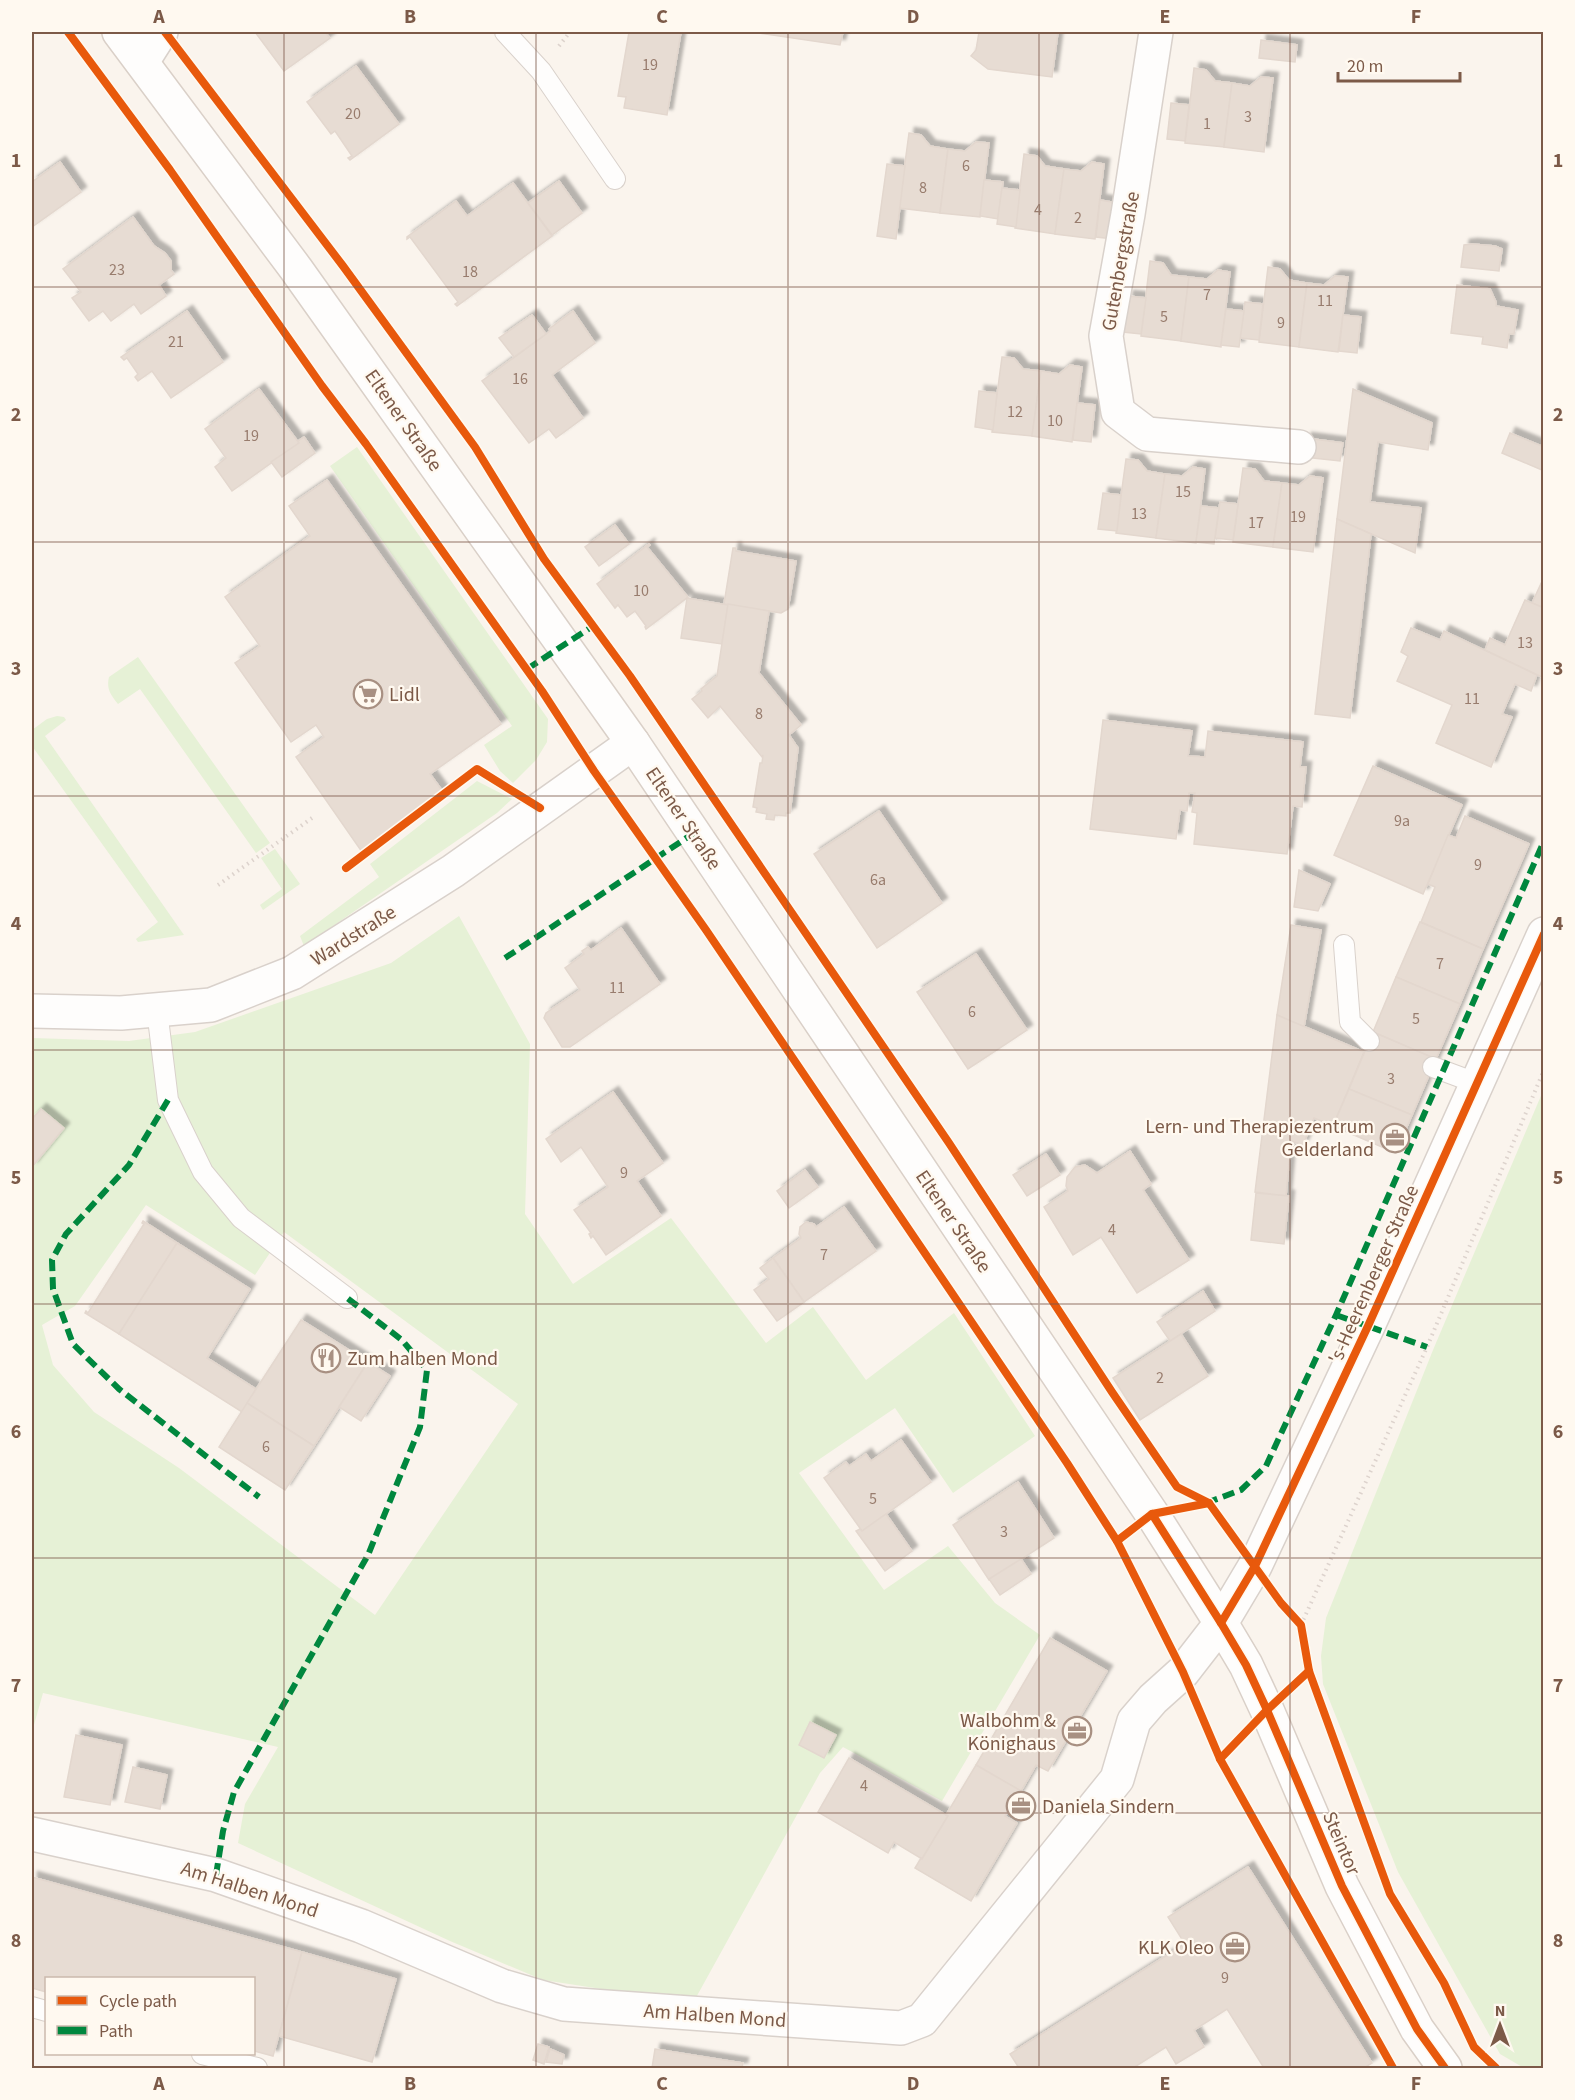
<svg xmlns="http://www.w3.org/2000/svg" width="1575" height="2100" viewBox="0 0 1575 2100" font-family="'Source Sans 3',sans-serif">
  <defs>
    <filter id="shadow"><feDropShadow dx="5.5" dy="-5.5" stdDeviation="1.5" flood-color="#0004"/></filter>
  </defs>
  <rect width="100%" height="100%" fill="#faf4ed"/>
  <g fill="#e6f1d6" fill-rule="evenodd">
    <polygon points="357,447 548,719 547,742 536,760 513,783 500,771 484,745 512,726 330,466"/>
    <path d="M 138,657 L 270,843 L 256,853 L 140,689 L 118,704 C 111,695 106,689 109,677 Z"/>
    <polygon points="57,716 64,717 66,720 45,736 184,935 138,942 136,939 158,922 32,746 32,730 47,719"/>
    <polygon points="477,781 512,799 497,813 304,946 300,936 379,877 370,864"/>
    <polygon points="275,849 300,884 263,910 260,905 282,889 261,858"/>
    <path d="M 459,916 L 530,1044 L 525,1214 L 573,1284 L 671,1218 L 766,1343 L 813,1307 L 866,1380 L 954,1313 L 1035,1436 L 953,1493 L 895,1408 L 799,1473 L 884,1590 L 948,1546 L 995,1603 L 1040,1635 L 942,1801 L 843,1747 L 820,1773 L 693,2003 L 543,1980 L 450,1941 L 238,1843 L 245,1804 L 278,1747 L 43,1693 L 32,1732 L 32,1038 L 129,1041 L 195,1032 L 391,963 ZM 146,1205 L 255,1275 L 284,1232 L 518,1404 L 375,1615 L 179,1468 L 94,1412 L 53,1365 L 42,1325 L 75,1306 Z"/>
    <polygon points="1543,1091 1544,2068 1524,2068 1500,2054 1398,1872 1323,1684 1321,1656 1326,1618 1433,1350"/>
  </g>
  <g fill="#e7dcd3" stroke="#e3d7ce" stroke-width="1.5" filter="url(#shadow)">
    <polygon points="255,32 325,32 330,38 284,71"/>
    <polygon points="629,32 681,32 667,115 624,108 626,97 618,96"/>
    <polygon points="752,32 843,32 840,45"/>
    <polygon points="979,32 1058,32 1052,77 988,69 971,56 976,50"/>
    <polygon points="1261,40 1297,45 1295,62 1259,58"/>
    <polygon points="356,66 399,124 350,160 348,158 352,156 335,131 331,134 307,102"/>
    <polygon points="1194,68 1206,70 1215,81 1232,83 1224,147 1185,143"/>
    <polygon points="1261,77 1273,78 1264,152 1224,147 1232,83 1250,86"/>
    <polygon points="1171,103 1189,105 1185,141 1167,139"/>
    <polygon points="909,133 921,135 930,146 948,149 940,213 899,208"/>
    <polygon points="976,142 989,143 980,217 940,213 948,149 965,151"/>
    <polygon points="1024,154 1037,156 1045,166 1064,169 1055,234 1015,228"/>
    <polygon points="60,162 81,192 32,227 32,182"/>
    <polygon points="1092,162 1104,164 1095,239 1055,234 1064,169 1081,171"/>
    <polygon points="887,164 905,166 896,239 877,236"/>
    <polygon points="984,180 1003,182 998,219 980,216"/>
    <polygon points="559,181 582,213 552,235 528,203"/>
    <polygon points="513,183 552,236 457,306 455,304 458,302 410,237 407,239 407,237 456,201 467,216"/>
    <polygon points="1002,188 1020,190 1016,227 997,224"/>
    <polygon points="1100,200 1118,203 1113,239 1096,237"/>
    <polygon points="133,217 154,246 165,253 171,261 171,270 174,274 159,285 166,296 141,314 134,304 111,321 103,311 89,321 72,298 81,292 63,269"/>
    <polygon points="1472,244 1495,246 1502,249 1499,271 1461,267 1464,245"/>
    <polygon points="1150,261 1163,263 1171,275 1189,277 1181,341 1141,336"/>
    <polygon points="1268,267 1280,269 1289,280 1307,283 1299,347 1259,342"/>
    <polygon points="1218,270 1230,272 1221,347 1181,341 1189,277 1207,279"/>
    <polygon points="1335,276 1348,277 1338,352 1299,347 1307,283 1324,285"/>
    <polygon points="1457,285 1490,289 1496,302 1496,306 1518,310 1514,334 1509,334 1507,348 1482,344 1483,337 1451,333"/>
    <polygon points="1128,296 1146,298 1141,334 1123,332"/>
    <polygon points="1245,302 1263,304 1259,340 1240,338"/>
    <polygon points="1226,309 1244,311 1239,347 1221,345"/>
    <polygon points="187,311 223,362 171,398 152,371 138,381 135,377 138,374 127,358 124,360 121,357"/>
    <polygon points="573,311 595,343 552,375 583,418 556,438 549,429 529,443 482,381 550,331 549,329"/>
    <polygon points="532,315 546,334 514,357 499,338"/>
    <polygon points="1343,315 1361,317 1357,353 1339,351"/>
    <polygon points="1002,357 1014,358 1023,369 1041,371 1032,436 992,432"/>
    <polygon points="1070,365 1082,367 1072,442 1032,436 1041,371 1059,374"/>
    <polygon points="259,389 299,443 232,491 215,467 226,458 205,429"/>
    <polygon points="1353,389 1432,423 1428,450 1378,442 1370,502 1421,508 1415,553 1337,519"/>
    <polygon points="979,391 997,393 993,430 975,427"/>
    <polygon points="1077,403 1095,405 1091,442 1073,440"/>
    <polygon points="1510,433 1544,447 1544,466 1542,470 1502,453"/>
    <polygon points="304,437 315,453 282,477 271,462 299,443 298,441"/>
    <polygon points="1306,438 1343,443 1340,461 1304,457"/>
    <polygon points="1126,459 1138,460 1147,471 1165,474 1156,538 1116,533"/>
    <polygon points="1193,467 1205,469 1196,543 1156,538 1165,474 1182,476"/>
    <polygon points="1243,468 1255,469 1264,481 1282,483 1273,547 1233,542"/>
    <polygon points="1310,476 1323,478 1313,552 1273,547 1282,483 1299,485"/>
    <polygon points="327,480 501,724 430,774 444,793 389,831 391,832 362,852 296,757 324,737 316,725 291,742 235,663 260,646 225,597 310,536 289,506"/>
    <polygon points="1103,493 1121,495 1117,531 1098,529"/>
    <polygon points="1220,502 1238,504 1233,540 1215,538"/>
    <polygon points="1201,506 1219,508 1214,544 1196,542"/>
    <polygon points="1337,519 1371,534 1350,718 1315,714"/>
    <polygon points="615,525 629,544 599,566 585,547"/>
    <polygon points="649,544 650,545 647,547 688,597 646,629 645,627 646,626 635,611 627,617 618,605 615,608 597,584"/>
    <polygon points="733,548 736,548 736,551 796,561 788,609 781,613 724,604"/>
    <polygon points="1544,577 1544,608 1532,603"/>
    <polygon points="687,598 728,605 722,644 681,638"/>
    <polygon points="1525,600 1544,608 1544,678 1485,650 1490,638 1505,645"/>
    <polygon points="728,604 769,611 759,673 801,725 789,735 798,748 790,813 786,813 786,816 775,815 774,820 766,819 767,814 756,812 757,808 753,807 760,763 762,763 763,755 762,757 720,706 708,718 692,699 702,691 701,689 717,676"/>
    <polygon points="1411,628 1440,640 1444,631 1537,675 1531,691 1515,684 1502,714 1512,717 1491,767 1436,743 1452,705 1397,681 1408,656 1401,652"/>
    <polygon points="1103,720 1192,731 1188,756 1205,757 1208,731 1303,742 1300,767 1306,767 1302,807 1293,806 1287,854 1194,844 1197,813 1192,812 1195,793 1189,793 1187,811 1180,810 1176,839 1090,829"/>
    <polygon points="1373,766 1462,805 1423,894 1334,855"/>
    <polygon points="879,811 942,903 877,948 814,854"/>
    <polygon points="1465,816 1529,844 1483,949 1421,922 1435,887 1428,884 1448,835 1456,838"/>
    <polygon points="1299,870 1330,884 1318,911 1294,907"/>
    <polygon points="1420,922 1483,949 1460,1004 1396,977"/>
    <polygon points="1291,925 1321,930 1304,1027 1277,1015"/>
    <polygon points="621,928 660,984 570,1047 562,1047 544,1018 546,1013 580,990 565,968 584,954 582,951 588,947 591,950"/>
    <polygon points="976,954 1027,1030 968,1069 917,992"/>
    <polygon points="1396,977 1460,1004 1436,1059 1373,1032"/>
    <polygon points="1277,1015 1364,1052 1333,1126 1314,1118 1303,1145 1291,1141 1286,1196 1255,1192"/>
    <polygon points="1373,1032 1436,1059 1412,1115 1349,1089"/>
    <polygon points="1349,1089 1412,1115 1396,1153 1333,1126"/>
    <polygon points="613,1092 663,1163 637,1181 661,1216 606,1255 593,1236 591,1238 589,1234 591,1233 574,1210 608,1187 581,1147 561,1162 546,1139"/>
    <polygon points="41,1109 64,1128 32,1167 32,1119"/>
    <polygon points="1130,1151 1151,1184 1143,1190 1189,1260 1137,1293 1101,1237 1073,1255 1044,1207 1068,1191 1066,1186 1067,1177 1075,1167 1085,1165 1097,1173"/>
    <polygon points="1046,1154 1060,1175 1027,1196 1013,1175"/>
    <polygon points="805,1170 818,1187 789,1208 777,1191"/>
    <polygon points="1256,1193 1289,1196 1284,1244 1251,1240"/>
    <polygon points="844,1207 876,1251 804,1302 773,1258 801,1238 799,1234 800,1227 806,1222 814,1224 816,1227"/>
    <polygon points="143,1221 177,1243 119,1334 85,1313 86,1311 88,1313 144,1224 142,1223"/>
    <polygon points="177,1243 250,1289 207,1358 256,1389 242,1412 119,1334"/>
    <polygon points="773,1258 804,1302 777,1321 754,1290 769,1279 760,1268"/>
    <polygon points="1203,1291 1215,1311 1170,1341 1157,1322"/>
    <polygon points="301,1320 368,1362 314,1446 247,1403"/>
    <polygon points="1181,1334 1208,1376 1140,1420 1113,1378"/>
    <polygon points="368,1362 390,1376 361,1421 339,1407"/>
    <polygon points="247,1403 314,1446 285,1490 219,1447"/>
    <polygon points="901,1440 931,1482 862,1531 824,1478 846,1462 849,1466 866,1454 871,1461"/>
    <polygon points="1018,1482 1054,1538 989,1580 953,1525"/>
    <polygon points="886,1514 912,1551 885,1571 856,1531 860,1529 862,1531"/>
    <polygon points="1021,1559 1031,1574 1000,1595 989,1579"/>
    <polygon points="1050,1638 1107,1671 1048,1771 1036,1765 1021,1791 976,1765"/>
    <polygon points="810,1722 836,1735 824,1758 799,1745"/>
    <polygon points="76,1735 122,1745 110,1805 64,1797"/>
    <polygon points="849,1758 948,1816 922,1859 894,1842 888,1853 818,1812"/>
    <polygon points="976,1765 1021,1791 1005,1816 1017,1823 971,1901 915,1868 921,1858 922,1859 948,1816 946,1815"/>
    <polygon points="133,1767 167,1775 160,1809 125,1802"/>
    <polygon points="1248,1867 1372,2063 1364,2068 1264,2068 1227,2009 1194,2030 1204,2047 1176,2064 1166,2047 1133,2068 1019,2068 1010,2054 1185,1944 1168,1917"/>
    <polygon points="32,1877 302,1952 273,2056 254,2051 254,1978 46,1978 46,1992 32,1988"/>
    <polygon points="302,1952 396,1979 372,2062 279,2036"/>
    <polygon points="538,2044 549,2047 544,2064 533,2060"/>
    <polygon points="550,2049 564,2055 562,2064 546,2062"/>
    <polygon points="655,2049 743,2063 742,2068 652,2068"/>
  </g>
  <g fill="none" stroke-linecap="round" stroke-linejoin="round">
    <g stroke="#d9d1cb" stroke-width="22">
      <g id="service">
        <polyline points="505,32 541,71 615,179"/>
        <polyline points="1344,945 1350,1022 1369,1041"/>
        <polyline points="157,1010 168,1100 203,1172 241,1218 347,1298"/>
        <polyline points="1433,1067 1476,1083"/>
        <polyline points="32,2007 46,2011"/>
        <polyline points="202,2054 257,2068"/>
      </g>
    </g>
    <g stroke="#d9d1cb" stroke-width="36">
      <g id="minor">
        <polyline points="1156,32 1128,214 1106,336 1118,412 1147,434 1299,447"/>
        <polyline points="142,62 161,32"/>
        <polyline points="32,1011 121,1013 211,1005 292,973 453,871 633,743"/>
        <polyline points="32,1834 216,1875 361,1926 502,1986 564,2004 901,2028 922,2020 1117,1779 1134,1721 1153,1699 1183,1672 1221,1623"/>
      </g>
    </g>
    <g stroke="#d9d1cb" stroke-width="36">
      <polyline id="tertiary" points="1221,1623 1255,1566 1368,1326 1544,934"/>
    </g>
    <g stroke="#dad0c8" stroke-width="36">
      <polyline id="secondary" points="119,32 296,269 633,743 1152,1514 1221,1623 1246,1665 1267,1710 1342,1886 1417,2029 1445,2068"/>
    </g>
    <g stroke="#ddd3cd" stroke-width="4" stroke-dasharray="1.5 4.5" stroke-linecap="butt">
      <polyline points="559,46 570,32"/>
      <polyline points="218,885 312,818"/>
      <polyline points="1301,1625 1427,1347 1544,1070"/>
    </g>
    <use href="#service" stroke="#fefdfc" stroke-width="20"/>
    <use href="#minor" stroke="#fefdfc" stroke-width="33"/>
    <use href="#tertiary" stroke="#fefdfc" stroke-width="33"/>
    <use href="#secondary" stroke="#fefdfc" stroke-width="33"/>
    <g stroke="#00873e" stroke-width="6" stroke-dasharray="12 6" stroke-linecap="butt">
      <polyline points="527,669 593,626"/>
      <polyline points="505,958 694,833"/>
      <polyline points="168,1100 129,1165 66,1234 52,1260 53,1289 73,1344 119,1389 259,1497"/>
      <polyline points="1336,1315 1427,1347"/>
      <polyline points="1206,1503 1241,1490 1266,1466 1336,1315 1544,841"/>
      <polyline points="216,1875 223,1831 234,1792 368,1555 420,1427 427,1370 402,1340 347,1298"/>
    </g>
    <g stroke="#fff9f0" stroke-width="11">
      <g id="cycleway">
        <polyline points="68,32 170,170 322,386 366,444 542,691 594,771 706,930 1067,1463 1117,1541 1183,1672 1220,1759 1393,2068"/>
        <polyline points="165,32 343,266 475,447 544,559 630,676 949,1143 1112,1392 1177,1487 1209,1503 1281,1603 1301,1625 1309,1671 1390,1894 1444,1983 1474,2047 1496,2068"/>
        <polyline points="346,868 477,769 540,808"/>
        <polyline points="1152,1514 1221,1623 1246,1665 1267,1710 1342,1886 1417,2029 1445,2068"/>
        <polyline points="1117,1541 1152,1514 1209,1503"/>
        <polyline points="1221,1623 1255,1566 1368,1326 1544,934"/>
        <polyline points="1220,1759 1267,1710 1309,1671"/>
      </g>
    </g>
    <use href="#cycleway" stroke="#e8590c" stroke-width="8"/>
  </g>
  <path fill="none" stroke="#7c5a48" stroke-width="1.5" stroke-opacity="0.55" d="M 284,32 L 284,2068M 536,32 L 536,2068M 788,32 L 788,2068M 1039,32 L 1039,2068M 1290,32 L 1290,2068M 32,287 L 1544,287M 32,542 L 1544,542M 32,796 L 1544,796M 32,1050 L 1544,1050M 32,1304 L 1544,1304M 32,1558 L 1544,1558M 32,1813 L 1544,1813"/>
  <defs>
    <g id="supermarket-ring" transform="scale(1.5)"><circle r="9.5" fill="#fff9f0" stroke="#a89082" stroke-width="1.5"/><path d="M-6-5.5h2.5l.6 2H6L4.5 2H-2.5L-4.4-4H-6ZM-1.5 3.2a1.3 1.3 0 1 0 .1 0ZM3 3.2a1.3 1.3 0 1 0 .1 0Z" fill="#a89082"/></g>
    <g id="office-ring" transform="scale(1.5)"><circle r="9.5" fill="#fff9f0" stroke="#a89082" stroke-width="1.5"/><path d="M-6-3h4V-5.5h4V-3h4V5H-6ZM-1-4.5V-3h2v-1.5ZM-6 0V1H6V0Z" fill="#a89082"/></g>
    <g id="restaurant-ring" transform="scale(1.5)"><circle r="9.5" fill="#fff9f0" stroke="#a89082" stroke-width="1.5"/><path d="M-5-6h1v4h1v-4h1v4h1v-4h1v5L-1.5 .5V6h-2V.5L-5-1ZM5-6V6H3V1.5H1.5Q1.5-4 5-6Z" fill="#a89082"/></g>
  </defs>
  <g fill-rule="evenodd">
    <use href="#supermarket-ring" x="368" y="694"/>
    <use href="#office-ring" x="1395" y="1138"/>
    <use href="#restaurant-ring" x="326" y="1358"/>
    <use href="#office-ring" x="1077" y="1731"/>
    <use href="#office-ring" x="1021" y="1806"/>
    <use href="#office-ring" x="1235" y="1947"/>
  </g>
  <g text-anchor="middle" stroke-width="4.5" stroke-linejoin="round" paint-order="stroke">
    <g font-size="16" fill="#987c6d">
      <text x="650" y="70">19</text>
      <text x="353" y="119">20</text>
      <text x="1248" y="122">3</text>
      <text x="1207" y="129">1</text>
      <text x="966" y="171">6</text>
      <text x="923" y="193">8</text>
      <text x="1038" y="215">4</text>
      <text x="1078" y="223">2</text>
      <text x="117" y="275">23</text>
      <text x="470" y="277">18</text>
      <text x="1207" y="300">7</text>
      <text x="1325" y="306">11</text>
      <text x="1164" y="322">5</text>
      <text x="1281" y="328">9</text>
      <text x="176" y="347">21</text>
      <text x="520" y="384">16</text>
      <text x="1015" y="417">12</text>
      <text x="1055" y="426">10</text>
      <text x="251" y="441">19</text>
      <text x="1183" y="497">15</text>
      <text x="1139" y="519">13</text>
      <text x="1298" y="522">19</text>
      <text x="1256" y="528">17</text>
      <text x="641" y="596">10</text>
      <text x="1525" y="648">13</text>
      <text x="1472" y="704">11</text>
      <text x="759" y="719">8</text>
      <text x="1402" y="826">9a</text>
      <text x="1478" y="870">9</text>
      <text x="878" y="885">6a</text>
      <text x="1440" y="969">7</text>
      <text x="617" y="993">11</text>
      <text x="972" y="1017">6</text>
      <text x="1416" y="1024">5</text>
      <text x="1391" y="1084">3</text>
      <text x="624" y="1178">9</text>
      <text x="1112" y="1235">4</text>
      <text x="824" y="1260">7</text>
      <text x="1160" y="1383">2</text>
      <text x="266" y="1452">6</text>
      <text x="873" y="1504">5</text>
      <text x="1004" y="1537">3</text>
      <text x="864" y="1791">4</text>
      <text x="1225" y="1983">9</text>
    </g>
    <g font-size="20" fill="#7c5a48" stroke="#fff9f0">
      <text transform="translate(1120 261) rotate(-80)" y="7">Gutenbergstraße</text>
      <text transform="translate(404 420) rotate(55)" y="7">Eltener Straße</text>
      <text transform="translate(684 818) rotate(56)" y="7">Eltener Straße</text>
      <text transform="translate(353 935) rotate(-32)" y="7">Wardstraße</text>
      <text transform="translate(954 1221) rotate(56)" y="7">Eltener Straße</text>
      <text transform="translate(1373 1274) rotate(-66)" y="7">'s-Heerenberger Straße</text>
      <text transform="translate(1342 1843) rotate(67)" y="7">Steintor</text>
      <text transform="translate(250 1889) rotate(18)" y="7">Am Halben Mond</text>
      <text transform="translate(715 2015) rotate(4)" y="7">Am Halben Mond</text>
    </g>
    <g font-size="20" fill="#7c5a48" stroke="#fff9f0" text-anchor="start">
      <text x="389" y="701">Lidl</text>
      <text x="1374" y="1133" text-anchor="end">Lern- und Therapiezentrum<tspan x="1374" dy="23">Gelderland</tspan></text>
      <text x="347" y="1365">Zum halben Mond</text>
      <text x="1056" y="1727" text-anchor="end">Walbohm &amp;<tspan x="1056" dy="23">Könighaus</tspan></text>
      <text x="1042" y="1813">Daniela Sindern</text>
      <text x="1214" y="1954" text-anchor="end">KLK Oleo</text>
    </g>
  </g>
  <rect width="1575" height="2100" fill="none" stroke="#fff9f0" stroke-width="66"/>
  <rect x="45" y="1977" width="210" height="78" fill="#fff9f0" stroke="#cbb9ad" stroke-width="1.5"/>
  <rect x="57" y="1996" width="30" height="9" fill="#e8590c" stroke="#cbb9ad" stroke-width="1.5"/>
  <text x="99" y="2007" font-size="18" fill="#7c5a48">Cycle path</text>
  <rect x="57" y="2026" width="30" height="9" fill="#00873e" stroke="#cbb9ad" stroke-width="1.5"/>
  <text x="99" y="2037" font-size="18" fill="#7c5a48">Path</text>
  <g transform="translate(1500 2025)" stroke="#fff9f0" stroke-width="4.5" paint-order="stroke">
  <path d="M0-4.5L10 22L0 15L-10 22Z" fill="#7c5a48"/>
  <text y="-9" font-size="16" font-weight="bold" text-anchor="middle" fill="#7c5a48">N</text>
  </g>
  <path d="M1338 72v9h122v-9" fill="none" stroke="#7c5a48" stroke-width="3"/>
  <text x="1347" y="72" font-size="18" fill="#7c5a48" stroke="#fff9f0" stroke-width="4.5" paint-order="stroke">20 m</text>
  <rect x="33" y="33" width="1509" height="2034" fill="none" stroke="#7c5a48" stroke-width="2"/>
  <g font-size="20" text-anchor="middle" font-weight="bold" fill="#7c5a48">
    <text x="159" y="23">A</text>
    <text x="410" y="23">B</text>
    <text x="662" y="23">C</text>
    <text x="913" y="23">D</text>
    <text x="1165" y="23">E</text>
    <text x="1416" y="23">F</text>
    <text x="16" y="167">1</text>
    <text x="1558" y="167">1</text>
    <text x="16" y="421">2</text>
    <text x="1558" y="421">2</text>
    <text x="16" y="675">3</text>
    <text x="1558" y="675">3</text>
    <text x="16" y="930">4</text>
    <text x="1558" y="930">4</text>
    <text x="16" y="1184">5</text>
    <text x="1558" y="1184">5</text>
    <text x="16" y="1438">6</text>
    <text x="1558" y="1438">6</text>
    <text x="16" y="1692">7</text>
    <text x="1558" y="1692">7</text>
    <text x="16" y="1947">8</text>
    <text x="1558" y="1947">8</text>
    <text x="159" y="2090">A</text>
    <text x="410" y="2090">B</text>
    <text x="662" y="2090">C</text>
    <text x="913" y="2090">D</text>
    <text x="1165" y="2090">E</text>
    <text x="1416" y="2090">F</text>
  </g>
</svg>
